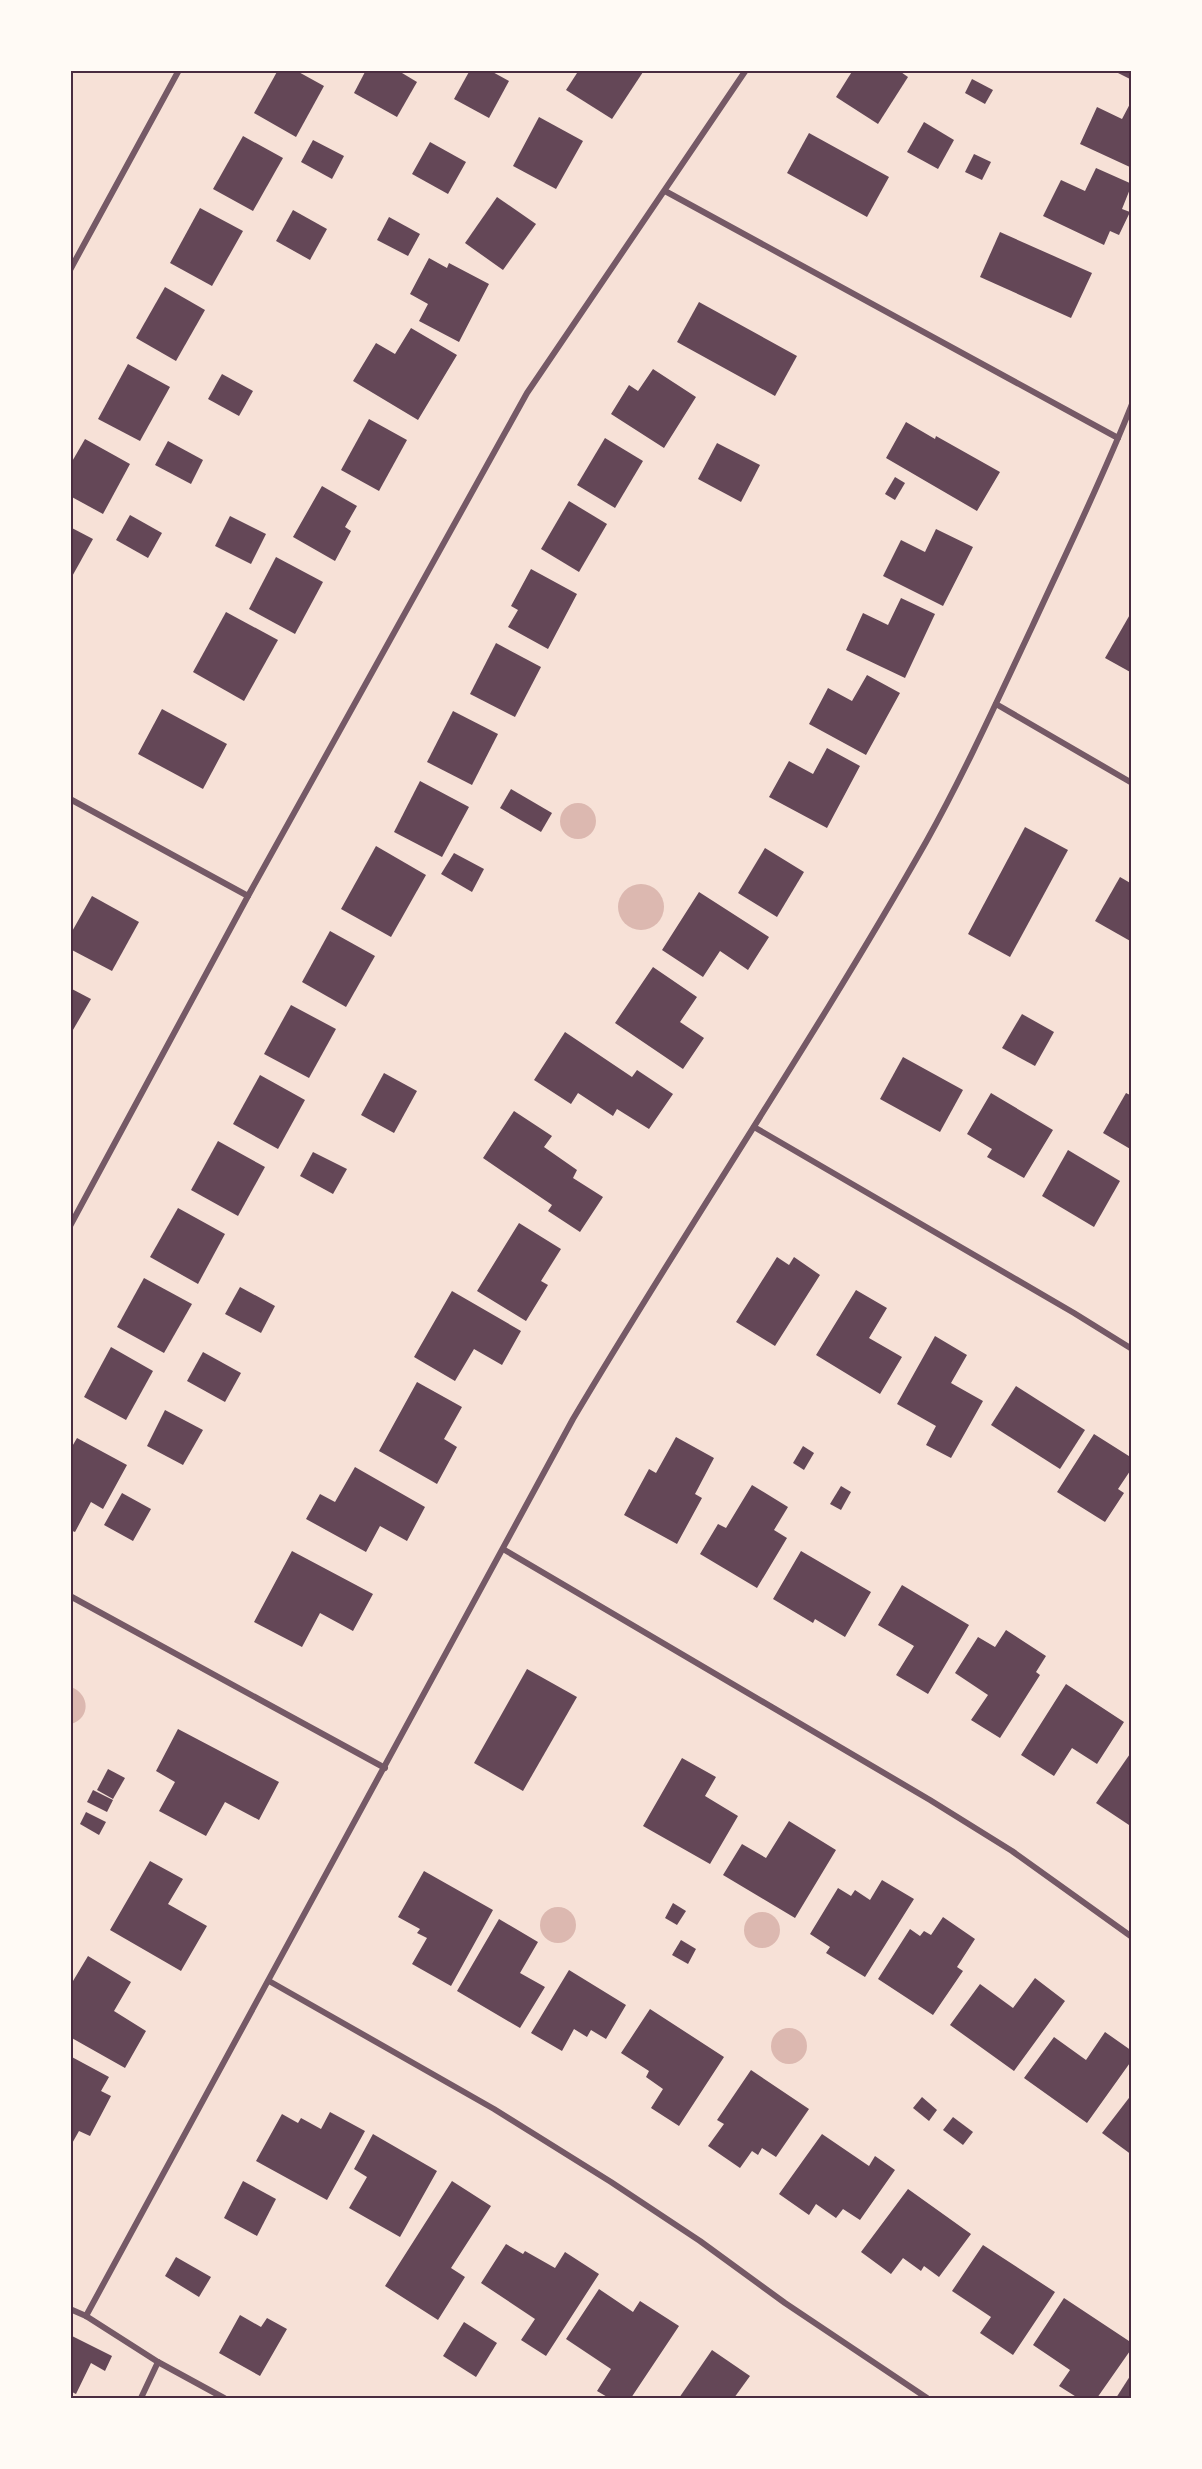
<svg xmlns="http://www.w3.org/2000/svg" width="1202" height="2469" viewBox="0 0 1202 2469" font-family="'Public Sans',sans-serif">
  <rect width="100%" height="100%" fill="#f7e1d7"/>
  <g fill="#dcb8b0">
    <circle cx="578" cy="821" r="18"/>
    <circle cx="641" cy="907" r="23"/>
    <path d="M 71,1687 C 90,1694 91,1718 71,1724 Z"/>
    <circle cx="558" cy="1925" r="18"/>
    <circle cx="762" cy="1930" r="18"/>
    <circle cx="789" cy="2046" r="18"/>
  </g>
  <g fill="#644757">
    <polygon points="278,70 295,70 324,86 296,137 254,113"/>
    <polygon points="366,70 397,70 417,82 397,117 354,93"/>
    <polygon points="470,70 489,70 509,81 489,118 454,99"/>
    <polygon points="579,70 641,70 643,72 612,119 566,90"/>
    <polygon points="853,70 898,70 908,77 878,124 836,97"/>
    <polygon points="1112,70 1132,70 1132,80"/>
    <polygon points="972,79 993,90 985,104 965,93"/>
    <polygon points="1132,100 1132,168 1080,144 1097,107 1122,119"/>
    <polygon points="539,117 583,141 556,189 513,166"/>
    <polygon points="924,122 954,140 938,169 907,152"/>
    <polygon points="809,133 889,177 867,217 787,173"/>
    <polygon points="243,136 283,158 253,211 213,189"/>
    <polygon points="313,140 344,156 332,179 301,162"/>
    <polygon points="430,142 466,162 448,194 412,174"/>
    <polygon points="974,154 991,162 982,180 965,172"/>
    <polygon points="1096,168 1132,184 1122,209 1130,212 1119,235 1110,231 1104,245 1043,216 1061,180 1085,191"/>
    <polygon points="497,197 536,224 503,270 465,243"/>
    <polygon points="200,208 243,231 212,286 170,263"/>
    <polygon points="293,210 327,229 310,260 276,241"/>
    <polygon points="389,217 420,234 408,256 377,240"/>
    <polygon points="1000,232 1092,273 1071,318 980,277"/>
    <polygon points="429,258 447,268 449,263 489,284 459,342 419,321 428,304 410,294"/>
    <polygon points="165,287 205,310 176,361 136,338"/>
    <polygon points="699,302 797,356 775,396 677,342"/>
    <polygon points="411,328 457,355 418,420 353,381 376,343 395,354"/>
    <polygon points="128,364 170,387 140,441 98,419"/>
    <polygon points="653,369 696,397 664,448 611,414 629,385 638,391"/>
    <polygon points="222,374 253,391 239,416 208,399"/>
    <polygon points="369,419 407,440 379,491 341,470"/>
    <polygon points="906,422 935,439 936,436 1000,472 977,511 886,458"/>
    <polygon points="605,438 643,461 615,508 577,485"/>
    <polygon points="85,439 130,464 103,514 70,496 70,465"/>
    <polygon points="168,441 203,460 191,484 155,465"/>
    <polygon points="717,443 760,465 741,502 698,479"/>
    <polygon points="895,477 905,483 895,500 885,494"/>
    <polygon points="322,486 357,506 345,527 351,531 335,561 293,537"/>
    <polygon points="569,501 607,524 579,572 541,549"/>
    <polygon points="130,515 162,533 148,558 116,540"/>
    <polygon points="230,516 266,534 251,564 215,546"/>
    <polygon points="70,527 93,539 70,580"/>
    <polygon points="936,529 973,547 943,606 883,576 901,540 925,552"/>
    <polygon points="276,557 323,582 295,634 249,609"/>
    <polygon points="531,569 577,594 548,649 508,627 518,610 511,606"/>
    <polygon points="901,598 935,614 905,678 846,650 863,613 888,625"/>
    <polygon points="1132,611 1132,673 1105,658"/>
    <polygon points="226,612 278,640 244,701 193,672"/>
    <polygon points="496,643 541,667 515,717 470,694"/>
    <polygon points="867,675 900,693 866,755 809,724 828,688 852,701"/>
    <polygon points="162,709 227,744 203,789 138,754"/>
    <polygon points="453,711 498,734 472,785 427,762"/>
    <polygon points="827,748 860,766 827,828 769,797 789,761 813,774"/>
    <polygon points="420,781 469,807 442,857 394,832"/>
    <polygon points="511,789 552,813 541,832 500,808"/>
    <polygon points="1025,827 1068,850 1010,957 968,934"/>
    <polygon points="376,846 426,875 391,937 341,909"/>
    <polygon points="765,848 804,872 777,917 738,893"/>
    <polygon points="454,853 484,869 472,892 441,874"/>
    <polygon points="1120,877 1132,884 1132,942 1095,921"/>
    <polygon points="699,892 769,937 748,970 720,951 703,977 662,950"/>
    <polygon points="92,896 139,922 112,971 70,949 70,935"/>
    <polygon points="330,931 375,956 346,1007 302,982"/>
    <polygon points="653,967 697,997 680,1022 704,1038 683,1069 615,1023"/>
    <polygon points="70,988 91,999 70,1035"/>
    <polygon points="291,1005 336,1029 309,1078 264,1054"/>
    <polygon points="1022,1014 1054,1032 1035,1066 1002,1048"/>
    <polygon points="565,1032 632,1077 637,1070 673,1094 649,1129 617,1109 613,1116 578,1093 571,1104 534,1080"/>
    <polygon points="903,1057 963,1090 940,1132 880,1099"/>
    <polygon points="384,1073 417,1091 394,1133 361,1115"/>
    <polygon points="260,1075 305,1100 278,1149 233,1124"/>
    <polygon points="991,1093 1053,1130 1024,1178 987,1157 992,1149 967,1134"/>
    <polygon points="1126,1093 1132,1096 1132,1150 1103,1133"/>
    <polygon points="514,1111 552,1136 544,1147 577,1170 573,1178 603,1197 580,1232 548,1211 552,1205 483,1158"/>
    <polygon points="218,1141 265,1167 238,1216 191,1190"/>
    <polygon points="1068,1150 1120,1181 1094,1227 1042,1196"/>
    <polygon points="313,1152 347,1169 333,1194 300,1176"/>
    <polygon points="178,1208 225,1234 198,1284 150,1257"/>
    <polygon points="519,1223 561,1249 541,1281 548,1285 526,1321 477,1291"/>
    <polygon points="777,1257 789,1265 794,1257 820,1275 775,1346 736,1322"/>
    <polygon points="144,1278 192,1304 164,1353 117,1327"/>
    <polygon points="240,1287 275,1306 261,1333 225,1314"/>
    <polygon points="856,1290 887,1308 869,1338 902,1357 880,1394 816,1355"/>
    <polygon points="452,1291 521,1331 502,1365 474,1349 455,1381 414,1357"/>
    <polygon points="935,1336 967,1355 951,1383 983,1401 951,1458 926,1445 936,1426 897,1404"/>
    <polygon points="111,1347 153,1371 126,1420 84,1397"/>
    <polygon points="203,1352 241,1373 225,1402 187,1381"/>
    <polygon points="417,1382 462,1407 444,1439 457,1447 437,1484 379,1451"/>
    <polygon points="1016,1386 1085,1430 1060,1469 991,1425"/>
    <polygon points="165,1410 203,1430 183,1465 147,1446"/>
    <polygon points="1094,1434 1132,1458 1132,1468 1118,1489 1124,1493 1105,1522 1057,1492"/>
    <polygon points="676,1437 714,1458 695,1494 702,1498 677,1544 624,1515 649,1469 656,1473"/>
    <polygon points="77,1438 127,1465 103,1509 91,1502 75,1532 70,1530 70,1450"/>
    <polygon points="803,1446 814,1453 804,1470 793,1463"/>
    <polygon points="355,1467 425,1507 407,1541 380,1526 366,1552 306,1519 320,1494 335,1502"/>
    <polygon points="752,1485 788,1507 774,1530 787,1538 757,1588 700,1554 718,1524 726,1528"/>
    <polygon points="841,1486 851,1492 841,1510 830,1504"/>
    <polygon points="122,1493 151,1509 133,1541 104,1525"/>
    <polygon points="292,1551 373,1594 353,1631 320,1613 302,1647 254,1622"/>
    <polygon points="801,1551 871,1592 845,1637 815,1619 813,1623 773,1599"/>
    <polygon points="902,1585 969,1625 928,1694 896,1675 914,1646 878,1625"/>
    <polygon points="1006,1630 1046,1656 1036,1672 1040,1675 1000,1738 971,1720 988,1695 955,1673 978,1637 995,1647"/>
    <polygon points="527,1669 577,1697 523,1791 474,1763"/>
    <polygon points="1066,1684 1124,1722 1097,1764 1072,1748 1054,1776 1021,1755"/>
    <polygon points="178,1729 279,1782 259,1820 225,1802 206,1836 159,1811 175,1782 156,1771"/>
    <polygon points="1132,1751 1132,1822 1129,1825 1096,1803"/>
    <polygon points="682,1758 716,1777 705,1796 738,1816 710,1864 643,1826"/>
    <polygon points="108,1769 125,1778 113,1799 97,1790"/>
    <polygon points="93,1790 113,1800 107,1812 87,1802"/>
    <polygon points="86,1812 106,1822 99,1835 80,1824"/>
    <polygon points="789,1821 836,1850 795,1918 723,1875 742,1844 766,1858"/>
    <polygon points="150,1861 183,1879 168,1904 207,1926 181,1971 110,1930"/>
    <polygon points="424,1871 493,1910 451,1986 412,1964 427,1938 417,1933 420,1929 398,1917"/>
    <polygon points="882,1880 914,1899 865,1977 826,1953 830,1947 810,1934 838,1888 851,1896 855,1890 870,1900"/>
    <polygon points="673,1903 686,1911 677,1925 665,1918"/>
    <polygon points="943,1917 975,1939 957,1967 963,1971 933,2015 878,1979 910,1929 920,1936 924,1931 931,1935"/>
    <polygon points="499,1919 538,1942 520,1973 545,1987 520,2028 457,1991"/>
    <polygon points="681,1940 696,1949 688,1964 672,1955"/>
    <polygon points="88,1956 131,1982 114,2011 146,2031 125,2068 70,2037 70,1986"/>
    <polygon points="569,1970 626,2005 606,2039 591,2030 587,2037 574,2029 562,2051 531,2033"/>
    <polygon points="1035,1978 1065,2001 1014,2071 950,2025 980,1984 1013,2008"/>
    <polygon points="650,2009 724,2057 679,2126 651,2108 663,2089 646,2077 649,2071 621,2053"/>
    <polygon points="1105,2032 1132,2051 1132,2060 1087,2123 1024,2078 1054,2037 1086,2060"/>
    <polygon points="70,2056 109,2077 101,2091 111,2096 90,2136 79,2131 70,2147"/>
    <polygon points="751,2070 809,2109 776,2157 762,2148 758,2155 752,2151 740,2168 708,2146 724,2124 717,2120"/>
    <polygon points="1132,2094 1132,2155 1102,2133"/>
    <polygon points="922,2097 937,2110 929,2121 913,2108"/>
    <polygon points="330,2112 365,2131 327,2200 256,2161 282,2114 298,2123 301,2118 321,2129"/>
    <polygon points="953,2117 973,2132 963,2145 943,2130"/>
    <polygon points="373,2134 437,2171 400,2237 349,2208 367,2177 354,2169"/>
    <polygon points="822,2134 869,2166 875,2156 895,2170 860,2220 843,2209 836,2218 816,2204 809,2215 779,2194"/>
    <polygon points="243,2181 276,2199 257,2236 224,2218"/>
    <polygon points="452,2181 491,2206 451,2268 465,2277 438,2320 385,2286"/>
    <polygon points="908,2189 971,2234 939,2277 924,2266 921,2271 903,2258 891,2274 861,2252"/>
    <polygon points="506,2244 523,2254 525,2251 555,2268 565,2252 599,2274 546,2356 521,2340 535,2319 481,2283"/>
    <polygon points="983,2245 1055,2292 1013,2355 980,2333 991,2317 952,2291"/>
    <polygon points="176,2257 211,2277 199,2297 165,2276"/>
    <polygon points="599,2289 633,2312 640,2301 679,2326 631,2398 609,2398 597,2391 611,2369 566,2339"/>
    <polygon points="1064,2298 1132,2343 1132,2348 1097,2398 1078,2398 1059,2386 1070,2370 1033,2345"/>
    <polygon points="240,2315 261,2327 267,2318 287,2329 260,2376 219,2353"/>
    <polygon points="464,2322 497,2343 476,2377 443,2356"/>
    <polygon points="70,2335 112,2356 105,2371 91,2363 76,2394 70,2391"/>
    <polygon points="712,2350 750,2376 734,2398 679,2398"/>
    <polygon points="1132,2373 1132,2398 1116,2398"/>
  </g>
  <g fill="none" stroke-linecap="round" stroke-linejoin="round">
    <g stroke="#755966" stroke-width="6">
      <polyline points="665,191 1118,438"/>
      <polyline points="70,270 179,70"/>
      <polyline points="996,704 1132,783"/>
      <polyline points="70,799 248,896"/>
      <polyline points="754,1127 1074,1313 1132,1349"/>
      <polyline points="70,1226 248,896 527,393 746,70"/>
      <polyline points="503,1549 930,1800 1012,1851 1132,1937"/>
      <polyline points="70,1596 385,1768"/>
      <polyline points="269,1981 494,2109 611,2182 700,2241 785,2303 927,2398"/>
      <polyline points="70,2309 86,2316 158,2362 224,2398"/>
      <path d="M 86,2316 L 573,1419 C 688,1225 815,1038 926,842 C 965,772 998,699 1032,627 C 1066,553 1102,480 1132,404"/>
      <polyline points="141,2398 158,2362"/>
    </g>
  </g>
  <rect width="1202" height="2469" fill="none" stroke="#fffaf5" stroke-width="144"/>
  <rect x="72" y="72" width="1058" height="2325" fill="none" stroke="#4a2c40" stroke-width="2"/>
</svg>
